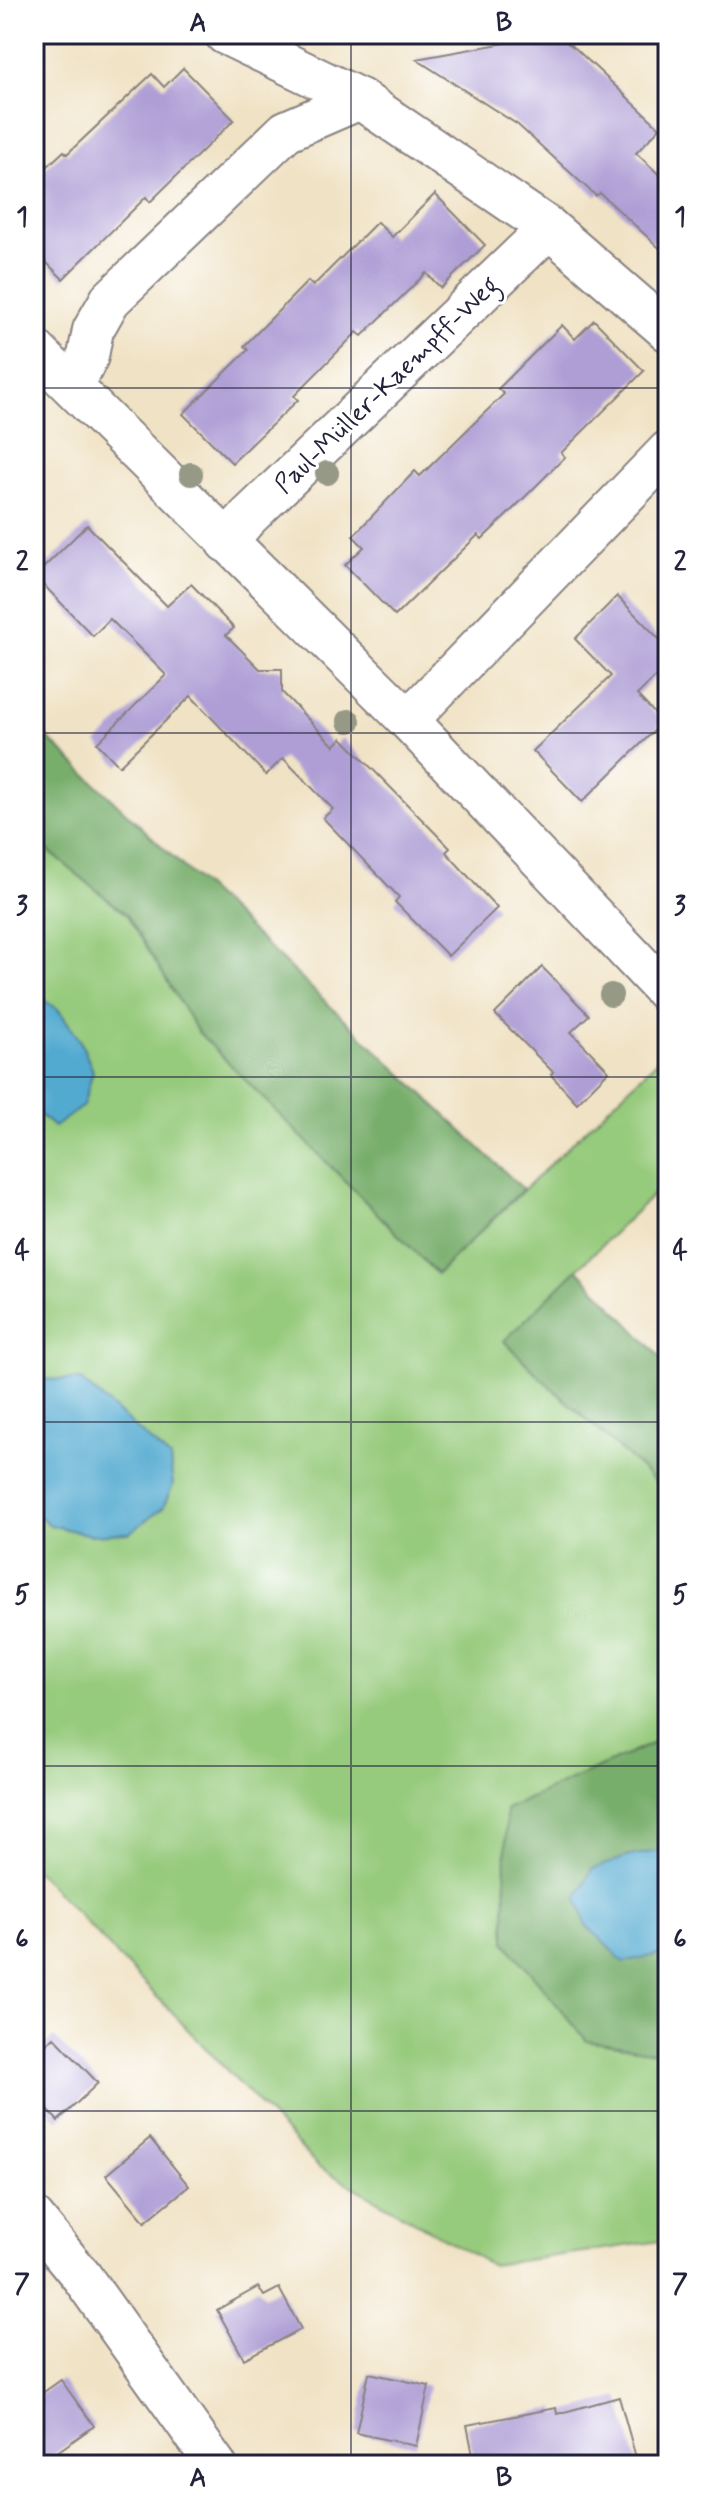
<svg xmlns="http://www.w3.org/2000/svg" width="702" height="2499" viewBox="0 0 702 2499" font-family="Mynerve,sans-serif">
  <rect width="100%" height="100%" fill="#fff"/>
  <filter id="ink" filterUnits="userSpaceOnUse"><feTurbulence type="fractalNoise" baseFrequency=".0125" numOctaves="2"/><feDisplacementMap in="SourceGraphic" scale="16" xChannelSelector="R" yChannelSelector="G"/><feConvolveMatrix kernelMatrix="1 2 1 2 8 2 1 2 1" color-interpolation-filters="sRGB"/></filter>
  <filter id="wash" filterUnits="userSpaceOnUse"><feTurbulence type="fractalNoise" baseFrequency=".006" numOctaves="4" result="noise"/><feDisplacementMap in="SourceGraphic" scale="32" xChannelSelector="R" yChannelSelector="G"/><feGaussianBlur stdDeviation="1.8" result="paint"/><feColorMatrix in="noise" values="0 0 0 0 0 0 0 0 0 0 0 0 0 0 0 0 0 1.4 0 .05"/><feComposite in="paint" operator="in"/></filter>
  <g filter="url(#wash)">
    <rect width="100%" height="100%" fill="#f0e2c4"/>
    <polygon fill="#96ca7c" stroke="#5c765c" stroke-width="2" points="34,839 127,915 198,1032 437,1274 668,1050 668,1180 504,1341 542,1379 668,1493 668,2240 491,2265 319,2167 34,1868"/>
    <g fill="#78ae6c" stroke="#4d6854" stroke-width="2">
      <polygon points="34,725 523,1189 437,1274 198,1032 127,915 34,839"/>
      <polygon points="577,1269 668,1365 668,1493 542,1379 504,1341"/>
      <polygon points="658,1741 668,1747 668,1852 663,1850 587,1926 623,1961 661,1954 668,1947 668,2042 655,2052 587,2041 505,1942 506,1809"/>
    </g>
    <g fill="#53aad0" stroke="#3a6686" stroke-width="2">
      <polygon points="34,994 58,1009 80,1040 93,1071 83,1106 54,1127 34,1110"/>
      <polygon points="37,1379 81,1380 170,1458 173,1485 163,1508 129,1533 90,1535 50,1525 34,1512 34,1381"/>
      <polygon points="663,1850 668,1852 668,1947 661,1954 623,1962 587,1926 577,1898 592,1869 629,1856"/>
    </g>
    <g id="blocks">
      <g fill="#ae9ed5">
        <polygon points="549,35 556,35 576,49 660,128 636,153 668,183 668,256 600,193 596,196 518,125 416,59"/>
        <polygon points="183,68 234,120 150,202 146,197 63,279 34,250 34,179 64,151 67,154 152,74 164,87"/>
        <polygon points="435,194 485,245 441,288 426,273 362,336 357,332 294,396 298,400 232,463 183,414 248,350 244,346 308,281 313,286 377,222 392,237"/>
        <polygon points="594,320 644,371 561,453 565,457 510,512 482,539 478,535 395,616 345,565 364,547 353,536 415,471 420,476 504,394 498,389 562,325 575,339"/>
        <polygon points="87,525 167,606 191,584 234,628 226,635 260,669 282,669 282,692 334,746 342,738 450,848 446,852 497,908 448,956 395,902 399,897 323,818 333,809 283,758 266,775 191,696 119,766 97,743 166,675 110,619 93,636 35,576"/>
        <polygon points="617,596 668,648 668,665 637,695 663,722 582,802 533,751 611,676 575,639"/>
        <polygon points="542,967 589,1015 571,1032 609,1071 577,1103 551,1075 553,1072 495,1014"/>
        <polygon points="54,2037 98,2083 58,2121 34,2095 34,2056"/>
        <polygon points="150,2138 189,2186 145,2222 106,2175"/>
        <polygon points="258,2287 264,2296 279,2288 301,2329 244,2359 217,2310"/>
        <polygon points="369,2373 429,2386 416,2446 356,2433"/>
        <polygon points="61,2380 94,2426 39,2465 34,2465 34,2399"/>
        <polygon points="619,2397 638,2465 475,2465 467,2425 556,2408 557,2414"/>
      </g>
    </g>
  </g>
  <g filter="url(#ink)">
    <use href="#blocks" fill-opacity="0" stroke="#898280" stroke-width="2"/>
    <g fill="none" stroke-linecap="round" stroke-linejoin="round">
      <g stroke="#898280" stroke-width="44">
        <g id="minor">
          <polyline points="225,34 360,99 549,228 668,331"/>
          <polyline points="34,349 408,720 668,994"/>
          <polyline points="73,387 88,356 93,330 110,300 286,131 360,99"/>
          <polyline points="226,542 248,517 549,228"/>
          <polyline points="408,720 668,451"/>
          <polyline points="34,2218 82,2277 216,2465"/>
        </g>
      </g>
      <use href="#minor" stroke="#fff" stroke-width="40"/>
    </g>
    <g fill="#959985">
      <circle cx="327" cy="473" r="12"/>
      <circle cx="191" cy="474" r="12"/>
      <circle cx="349" cy="721" r="12"/>
      <circle cx="611" cy="995" r="12"/>
    </g>
  </g>
  <path fill="none" stroke="#22223b" stroke-width="2" stroke-opacity="0.55" d="M 351,34 L 351,2465M 34,388 L 668,388M 34,733 L 668,733M 34,1077 L 668,1077M 34,1422 L 668,1422M 34,1766 L 668,1766M 34,2111 L 668,2111"/>
  <g text-anchor="middle" stroke-width="6" stroke-linejoin="round" paint-order="stroke">
    <g font-size="26" fill="#22223b" stroke="#fff">
      <text transform="translate(386 384) rotate(-44)" y="9">Paul-Müller-Kaempff-Weg</text>
    </g>
  </g>
  <rect width="702" height="2499" fill="none" stroke="#fff" stroke-width="88"/>
  <rect x="44" y="44" width="614" height="2411" fill="none" stroke="#22223b" stroke-width="3"/>
  <g font-size="26" text-anchor="middle" font-weight="bold" fill="#22223b">
    <text x="198" y="31">A</text>
    <text x="504" y="31">B</text>
    <text x="22" y="225">1</text>
    <text x="680" y="225">1</text>
    <text x="22" y="570">2</text>
    <text x="680" y="570">2</text>
    <text x="22" y="914">3</text>
    <text x="680" y="914">3</text>
    <text x="22" y="1259">4</text>
    <text x="680" y="1259">4</text>
    <text x="22" y="1603">5</text>
    <text x="680" y="1603">5</text>
    <text x="22" y="1947">6</text>
    <text x="680" y="1947">6</text>
    <text x="22" y="2292">7</text>
    <text x="680" y="2292">7</text>
    <text x="198" y="2486">A</text>
    <text x="504" y="2486">B</text>
  </g>
</svg>
